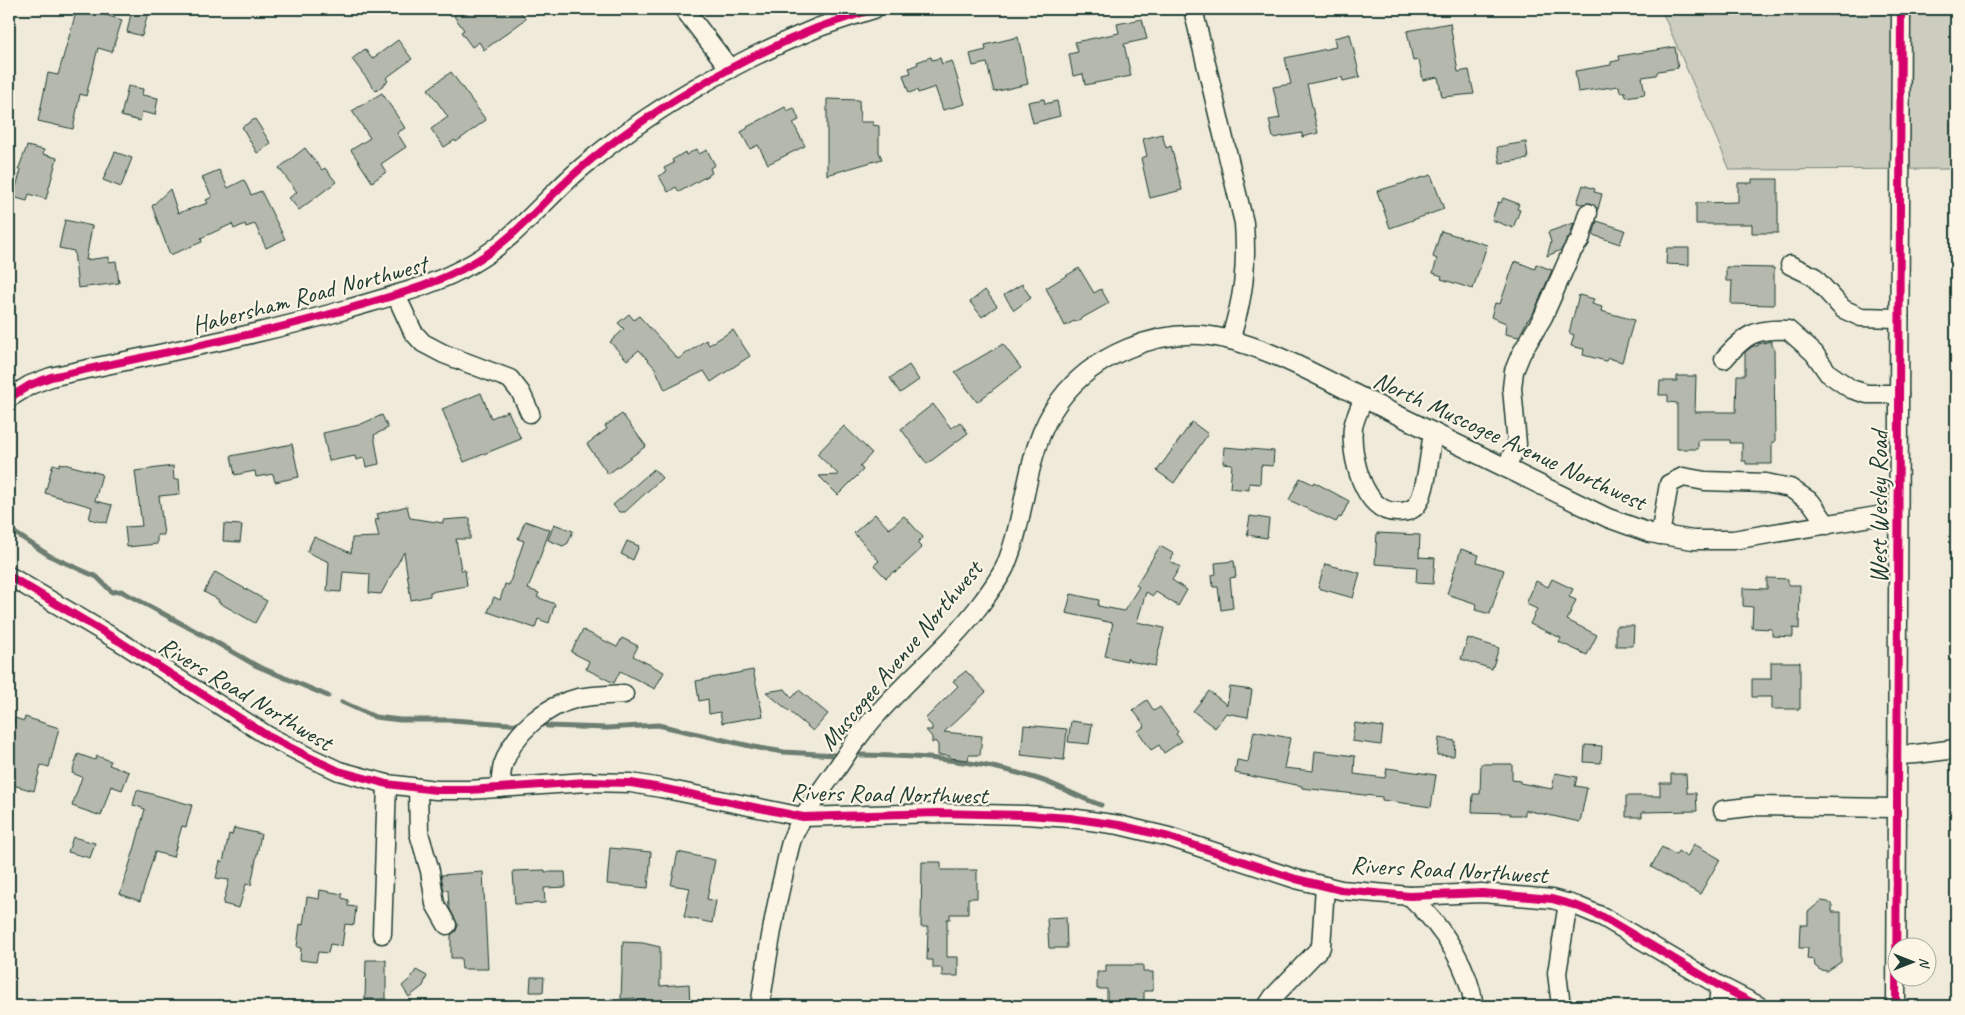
<svg xmlns="http://www.w3.org/2000/svg" width="1965" height="1015" viewBox="0 0 1965 1015" font-family="Caveat,sans-serif">
  <rect width="100%" height="100%" fill="#efeada"/>
  <filter id="ink" filterUnits="userSpaceOnUse"><feTurbulence type="fractalNoise" baseFrequency=".02" numOctaves="2"/><feDisplacementMap in="SourceGraphic" scale="10" xChannelSelector="R" yChannelSelector="G"/><feConvolveMatrix kernelMatrix="1 2 1 2 8 2 1 2 1" color-interpolation-filters="sRGB"/></filter>
  <g filter="url(#ink)">
    <polygon fill="#cccdbf" stroke="#76857a" points="1661,9 1956,9 1956,169 1730,170"/>
    <g fill="none" stroke-linecap="round" stroke-linejoin="round">
      <g stroke="#6c7d71" stroke-width="5">
        <polyline points="9,529 50,556 97,577 112,592 121,591 212,640 257,666 328,696"/>
        <polyline points="342,702 375,717 400,720 452,720 524,725"/>
        <polyline points="547,726 607,728 658,725 759,748 784,752 835,755"/>
        <path d="M 861,755 C 921,756 980,760 1038,779 C 1060,786 1079,798 1101,805"/>
      </g>
    </g>
    <g fill="#b5b9ad" stroke="#1f3d34">
      <polygon points="77,9 93,9 92,11 122,20 112,52 98,48 86,96 80,94 73,129 38,121 48,73 58,75"/>
      <polygon points="132,9 149,9 142,36 127,32"/>
      <polygon points="464,9 518,9 526,19 484,50 479,42 472,47 461,32 464,30 454,16"/>
      <polygon points="1142,19 1147,39 1124,44 1131,76 1085,85 1083,74 1073,76 1069,54 1078,52 1075,42 1119,33 1117,24"/>
      <polygon points="1450,23 1458,72 1469,70 1474,94 1442,97 1438,77 1423,80 1419,60 1413,61 1407,31"/>
      <polygon points="1350,34 1360,77 1343,81 1342,77 1307,84 1318,133 1302,137 1302,133 1273,138 1269,120 1280,118 1273,87 1291,84 1285,58 1336,47 1334,38"/>
      <polygon points="1018,37 1028,84 994,92 987,63 973,66 970,54 986,50 985,45"/>
      <polygon points="398,40 412,59 386,78 388,81 376,91 352,59 365,49 372,59"/>
      <polygon points="1675,47 1678,68 1658,71 1656,75 1642,77 1645,94 1626,97 1625,92 1620,92 1619,86 1578,92 1575,71 1611,65 1611,62 1620,60 1619,56"/>
      <polygon points="931,57 932,60 940,58 942,64 952,61 965,104 943,110 935,87 918,93 917,90 909,93 903,75 911,73 909,68 918,64 917,62"/>
      <polygon points="451,72 486,120 456,142 455,140 444,147 431,129 448,117 428,89"/>
      <polygon points="128,86 143,89 142,95 158,98 155,115 142,112 140,121 121,116"/>
      <polygon points="382,93 405,128 397,133 406,147 381,164 386,172 372,182 351,150 370,138 352,111"/>
      <polygon points="827,99 859,100 860,122 873,122 873,125 879,126 879,152 882,159 827,175"/>
      <polygon points="1044,99 1045,104 1057,101 1060,116 1033,123 1028,102"/>
      <polygon points="785,107 787,111 794,108 799,120 793,123 805,146 768,164 758,145 750,149 741,132 748,128 747,127"/>
      <polygon points="255,119 271,144 257,153 242,127"/>
      <polygon points="1162,134 1166,148 1171,146 1182,190 1150,198 1141,158 1147,156 1143,139"/>
      <polygon points="1526,142 1528,159 1500,163 1497,147"/>
      <polygon points="27,146 44,150 43,154 57,158 46,199 29,194 27,201 13,197 21,170 18,170"/>
      <polygon points="305,148 322,170 325,168 336,182 299,210 289,198 297,192 279,168"/>
      <polygon points="697,149 699,154 707,150 715,165 710,168 712,173 679,192 676,187 668,192 659,176 666,172 664,168 674,163 672,160 685,152 686,155"/>
      <polygon points="115,152 132,158 121,187 103,180"/>
      <polygon points="219,170 228,188 244,180 251,195 261,191 285,239 266,248 255,224 246,227 245,224 234,229 232,224 201,238 202,242 170,255 152,206 170,189 178,213 208,203 206,200 212,197 202,177"/>
      <polygon points="1431,175 1444,209 1390,228 1377,191"/>
      <polygon points="1752,179 1778,179 1778,233 1752,233 1752,224 1696,224 1696,203 1738,202 1738,183 1752,183"/>
      <polygon points="1583,185 1595,189 1594,192 1602,194 1598,209 1591,203 1582,204 1577,203"/>
      <polygon points="1503,198 1519,204 1517,209 1520,210 1513,228 1492,220 1498,202 1501,203"/>
      <polygon points="65,220 92,226 86,260 109,257 109,262 116,261 119,283 78,288 74,251 59,248"/>
      <polygon points="1597,221 1625,230 1620,244 1593,235"/>
      <polygon points="1574,223 1570,235 1561,250 1547,256 1551,242 1548,232"/>
      <polygon points="1441,231 1487,245 1473,289 1441,279 1442,276 1433,273 1437,259 1433,257"/>
      <polygon points="1667,248 1689,248 1689,265 1666,264"/>
      <polygon points="1515,261 1535,269 1536,264 1552,270 1534,312 1527,321 1519,337 1505,334 1506,323 1491,317 1495,303 1500,304"/>
      <polygon points="1726,267 1774,268 1774,305 1731,304 1732,281 1726,281"/>
      <polygon points="1079,268 1094,293 1101,289 1109,303 1075,322 1074,321 1065,326 1046,288"/>
      <polygon points="1022,284 1031,298 1014,310 1004,295"/>
      <polygon points="985,290 997,306 982,317 970,302"/>
      <polygon points="1579,295 1594,299 1592,304 1602,307 1601,311 1634,320 1622,362 1608,358 1606,361 1583,355 1584,349 1571,346 1574,335 1569,333"/>
      <polygon points="629,314 634,320 639,316 678,359 706,340 709,345 733,330 750,356 711,382 704,371 665,390 655,368 639,350 627,360 610,342 624,329 618,323"/>
      <polygon points="1772,341 1772,347 1774,347 1775,442 1772,442 1772,464 1746,464 1746,461 1742,461 1742,443 1730,443 1730,440 1698,440 1698,449 1677,449 1677,403 1668,402 1668,395 1659,395 1660,381 1677,381 1677,376 1696,376 1695,412 1736,412 1737,375 1745,375 1745,352 1753,346 1758,346 1758,344"/>
      <polygon points="1003,344 1021,368 977,402 955,372"/>
      <polygon points="909,365 919,380 900,393 890,378"/>
      <polygon points="481,393 491,418 508,411 521,439 464,462 442,409"/>
      <polygon points="933,404 951,428 960,422 968,433 927,464 901,429"/>
      <polygon points="622,414 646,446 608,474 587,444 607,429 605,426"/>
      <polygon points="382,415 388,428 374,435 379,464 366,467 364,458 356,460 355,456 329,461 323,433 359,425"/>
      <polygon points="1192,422 1208,434 1174,483 1157,471"/>
      <polygon points="844,426 872,453 860,466 863,470 838,495 819,476 839,475 817,454"/>
      <polygon points="292,444 299,477 275,482 273,474 256,477 255,471 235,475 231,456"/>
      <polygon points="1224,447 1274,451 1273,466 1261,465 1260,484 1249,483 1249,490 1230,488 1232,464 1223,463"/>
      <polygon points="60,463 102,474 95,501 112,505 107,523 89,519 92,507 45,493 53,464 59,466"/>
      <polygon points="173,466 174,480 179,479 180,494 159,496 164,535 157,535 157,544 127,547 125,527 142,526 135,471"/>
      <polygon points="654,469 662,478 625,512 619,512 613,505"/>
      <polygon points="1300,478 1313,484 1314,482 1349,501 1341,518 1339,517 1336,522 1289,500"/>
      <polygon points="407,506 410,518 443,523 443,520 470,518 470,539 456,539 461,570 465,570 467,586 430,592 430,596 411,600 404,552 381,594 369,593 370,574 343,572 341,592 327,591 329,562 307,552 314,537 351,553 352,538 379,537 375,520 379,519 377,514"/>
      <polygon points="875,514 889,529 904,516 923,537 917,543 922,548 895,573 894,571 886,578 874,565 879,561 854,533"/>
      <polygon points="1250,516 1269,519 1267,538 1247,535"/>
      <polygon points="525,521 550,530 528,589 539,593 537,597 555,604 549,623 538,619 535,628 488,612 494,597 500,600 505,584 509,585 524,541 518,539"/>
      <polygon points="224,524 242,525 240,542 223,541"/>
      <polygon points="554,524 573,531 568,543 563,546 548,540"/>
      <polygon points="1377,533 1420,535 1419,557 1435,558 1433,584 1416,583 1417,567 1375,564"/>
      <polygon points="627,541 639,546 633,560 621,554"/>
      <polygon points="1160,546 1174,554 1170,561 1180,567 1172,580 1187,590 1178,606 1156,592 1153,596 1146,592 1137,622 1164,628 1155,666 1130,661 1127,658 1127,661 1105,656 1113,623 1066,613 1071,594 1099,600 1098,606 1124,611 1139,587 1136,585"/>
      <polygon points="1461,549 1479,555 1477,562 1504,570 1490,614 1475,610 1477,604 1447,594"/>
      <polygon points="1234,561 1236,577 1230,578 1233,608 1221,610 1218,587 1213,587 1212,575 1216,574 1215,563"/>
      <polygon points="1325,564 1360,573 1353,598 1318,588"/>
      <polygon points="215,572 267,601 255,623 218,602 219,600 204,592"/>
      <polygon points="1767,578 1788,579 1788,585 1800,585 1799,629 1793,628 1793,637 1772,636 1772,629 1752,628 1753,607 1743,606 1743,588 1767,589"/>
      <polygon points="1552,579 1573,589 1569,597 1576,600 1567,620 1597,635 1587,655 1559,642 1561,638 1530,624 1537,609 1526,604 1536,581 1548,587"/>
      <polygon points="1616,626 1634,626 1633,646 1616,646"/>
      <polygon points="583,630 617,647 622,638 638,646 633,656 664,672 655,689 620,671 614,683 586,669 589,661 571,652"/>
      <polygon points="1468,638 1499,648 1492,669 1461,659"/>
      <polygon points="1771,662 1800,662 1800,709 1772,709 1772,697 1752,697 1752,679 1771,679"/>
      <polygon points="753,670 763,716 722,723 720,712 709,714 708,699 699,701 696,681"/>
      <polygon points="966,671 986,692 944,732 982,736 980,755 969,755 968,760 950,758 950,756 938,755 938,745 935,741 932,743 932,737 926,730 932,730 932,726 925,719 958,686 953,681"/>
      <polygon points="1230,687 1252,690 1248,717 1226,713 1215,728 1193,711 1209,691 1227,705"/>
      <polygon points="785,689 792,698 799,690 828,714 813,731 766,692"/>
      <polygon points="1147,700 1154,711 1160,707 1178,732 1176,734 1182,741 1164,753 1159,745 1151,750 1138,731 1145,726 1133,710"/>
      <polygon points="25,717 59,728 49,767 41,765 34,791 9,784 9,741 15,718 24,721"/>
      <polygon points="1071,721 1092,724 1089,744 1068,742"/>
      <polygon points="1355,723 1383,727 1381,745 1352,741"/>
      <polygon points="1024,725 1067,729 1064,760 1021,755"/>
      <polygon points="1254,731 1290,738 1284,768 1313,771 1315,751 1355,756 1354,774 1385,778 1387,768 1436,775 1431,807 1382,800 1382,797 1302,788 1302,786 1235,773 1237,760 1248,762"/>
      <polygon points="1439,738 1455,741 1454,756 1437,755"/>
      <polygon points="1585,745 1602,746 1601,763 1584,762"/>
      <polygon points="78,754 95,760 97,756 111,761 109,765 129,772 122,790 111,786 101,816 72,806 82,777 72,773"/>
      <polygon points="1481,764 1512,764 1512,780 1520,781 1520,783 1552,789 1555,773 1577,777 1575,786 1587,788 1580,822 1525,810 1525,815 1510,815 1510,813 1472,812 1473,794 1480,794"/>
      <polygon points="1671,774 1686,774 1687,793 1696,793 1697,811 1642,812 1642,817 1626,817 1626,796 1660,796 1660,783 1671,783"/>
      <polygon points="137,790 192,805 186,827 182,826 173,857 155,852 140,901 120,894 135,847 145,809 133,805"/>
      <polygon points="234,828 261,834 251,885 246,884 239,908 223,904 229,880 216,878 220,861 223,862 229,834 232,835"/>
      <polygon points="73,837 95,843 90,858 68,852"/>
      <polygon points="1694,844 1720,859 1700,894 1651,867 1662,847 1676,855 1678,851 1687,857"/>
      <polygon points="610,848 651,852 648,888 607,884"/>
      <polygon points="678,852 715,860 707,899 716,901 712,923 684,917 690,888 671,885"/>
      <polygon points="922,862 941,862 941,870 977,870 977,898 968,898 968,914 950,914 950,919 947,919 947,957 958,957 958,976 942,976 942,968 933,968 933,960 927,960 928,927 921,927"/>
      <polygon points="545,870 545,872 565,872 566,887 544,888 545,903 515,904 513,871"/>
      <polygon points="483,872 488,969 462,969 461,958 451,958 451,935 456,931 458,925 449,907 448,890 444,891 441,875"/>
      <polygon points="320,890 342,894 342,898 348,900 348,906 356,907 354,925 345,924 342,946 330,944 328,953 318,952 316,962 300,960 301,948 297,947 300,924 303,925 307,897 319,899"/>
      <polygon points="1821,901 1828,902 1832,905 1832,912 1841,912 1841,962 1827,971 1820,970 1815,966 1814,960 1807,959 1808,948 1799,948 1800,925 1808,925 1808,912"/>
      <polygon points="1066,917 1067,948 1049,948 1047,918"/>
      <polygon points="623,942 643,943 660,947 660,986 689,984 690,1006 635,1006 635,998 621,999"/>
      <polygon points="366,960 386,960 386,999 365,999"/>
      <polygon points="1106,965 1143,965 1143,972 1153,972 1153,991 1144,991 1144,1006 1107,1006 1107,989 1097,989 1097,972 1106,972"/>
      <polygon points="416,970 427,976 423,986 409,997 402,986 411,978"/>
      <polygon points="531,977 544,977 543,992 530,992"/>
    </g>
    <g fill="none" stroke-linecap="round" stroke-linejoin="round">
      <g stroke="#1f3d34" stroke-width="21">
        <g id="minor">
          <polyline points="684,9 730,69"/>
          <path d="M 1193,9 L 1244,223 C 1247,267 1244,297 1230,340"/>
          <polyline points="1790,265 1813,276 1843,309 1861,317 1899,318"/>
          <polyline points="396,295 413,332 423,343 444,354 510,379 521,393 530,413"/>
          <path d="M 1724,359 C 1745,335 1755,328 1788,330 L 1814,353 L 1828,373 L 1851,389 L 1867,394 L 1899,394"/>
          <path d="M 9,398 L 30,385 L 51,377 C 150,355 251,337 348,309 C 391,296 434,286 473,263 C 515,239 544,200 580,169 C 646,112 737,60 817,28 C 836,21 855,15 874,9"/>
          <path d="M 1364,398 C 1360,407 1355,418 1353,427 C 1350,454 1363,514 1398,512 C 1406,512 1414,510 1418,503 C 1427,489 1430,449 1433,432"/>
          <polyline points="1506,468 1517,444 1512,388 1514,371 1521,354 1543,317 1572,251 1580,240 1588,213"/>
          <polyline points="1660,535 1669,484 1683,477 1705,481 1766,483 1790,488 1811,502 1827,525"/>
          <polyline points="9,576 119,641 268,736 309,757 339,771 387,784 436,790 469,790 586,782 631,783 661,788 803,817 937,813 1026,815 1070,818 1119,825 1169,837 1296,879 1341,890 1410,896 1482,893 1552,899 1577,906 1603,917 1720,986 1759,1006"/>
          <polyline points="1897,755 1916,754 1956,749"/>
          <polyline points="418,788 419,833 430,871 435,904 447,925"/>
          <path d="M 500,788 C 501,781 501,772 503,765 C 514,732 545,706 578,698 C 592,695 609,695 624,694"/>
          <polyline points="1723,810 1757,806 1896,808"/>
          <path d="M 1410,896 C 1441,926 1468,963 1474,1006"/>
          <polyline points="382,934 387,784"/>
          <path d="M 760,1006 C 767,963 772,920 783,877 C 786,865 788,851 792,839 C 801,817 816,798 830,778 C 843,761 854,741 868,725 C 902,683 947,649 980,605 C 989,593 998,581 1005,567 C 1028,513 1024,448 1060,400 C 1092,356 1156,329 1210,336 C 1262,343 1320,377 1367,400 C 1448,439 1528,479 1608,518 L 1650,533 L 1693,540 L 1733,540 L 1877,516 L 1898,516"/>
          <polyline points="1267,1006 1273,997 1321,947 1325,886"/>
          <polyline points="1561,1006 1557,973 1568,903"/>
          <polyline points="1718,1006 1720,986"/>
          <polyline points="1896,1006 1901,9"/>
        </g>
      </g>
      <use href="#minor" stroke="#fcf5e5" stroke-width="18"/>
      <g stroke="#fcf5e5" stroke-width="11">
        <g id="cycleway">
          <path d="M 9,398 L 30,385 L 51,377 C 150,355 251,337 348,309 C 391,296 434,286 473,263 C 515,239 544,200 580,169 C 646,112 737,60 817,28 C 836,21 855,15 874,9"/>
          <polyline points="9,576 119,641 268,736 309,757 339,771 387,784 436,790 469,790 586,782 631,783 661,788 803,817 937,813 1026,815 1070,818 1119,825 1169,837 1296,879 1341,890 1410,896 1482,893 1552,899 1577,906 1603,917 1720,986 1759,1006"/>
          <polyline points="1896,1006 1901,9"/>
        </g>
      </g>
      <use href="#cycleway" stroke="#d6006c" stroke-width="8"/>
    </g>
  </g>
  <g text-anchor="middle" stroke-width="4.5" stroke-linejoin="round" paint-order="stroke">
    <g font-size="25" fill="#1f3d34" stroke="#fcf5e5">
      <text transform="translate(309 294) rotate(-15)" y="9">Habersham Road Northwest</text>
      <text transform="translate(1510 440) rotate(25)" y="9">North Muscogee Avenue Northwest</text>
      <text transform="translate(1878 507) rotate(-90)" y="9">West Wesley Road</text>
      <text transform="translate(900 655) rotate(-50)" y="9">Muscogee Avenue Northwest</text>
      <text transform="translate(246 693) rotate(31)" y="9">Rivers Road Northwest</text>
      <text transform="translate(889 793) rotate(1)" y="9">Rivers Road Northwest</text>
      <text transform="translate(1449 869) rotate(3)" y="9">Rivers Road Northwest</text>
    </g>
  </g>
  <rect width="1965" height="1015" fill="none" stroke="#fcf5e5" stroke-width="30"/>
  <rect x="15" y="15" width="1935" height="985" fill="none" stroke="#1f3d34" stroke-width="2" filter="url(#ink)"/>
  <g transform="translate(1912 962) rotate(90)"><circle r="24" fill="#fcf5e5" stroke="#a4ab9e"/>
  <path d="M0-4L9 19L0 12L-9 19Z" fill="#1f3d34"/>
  <text y="-8" font-size="14" font-weight="bold" text-anchor="middle" fill="#1f3d34">N</text>
  </g>
</svg>
